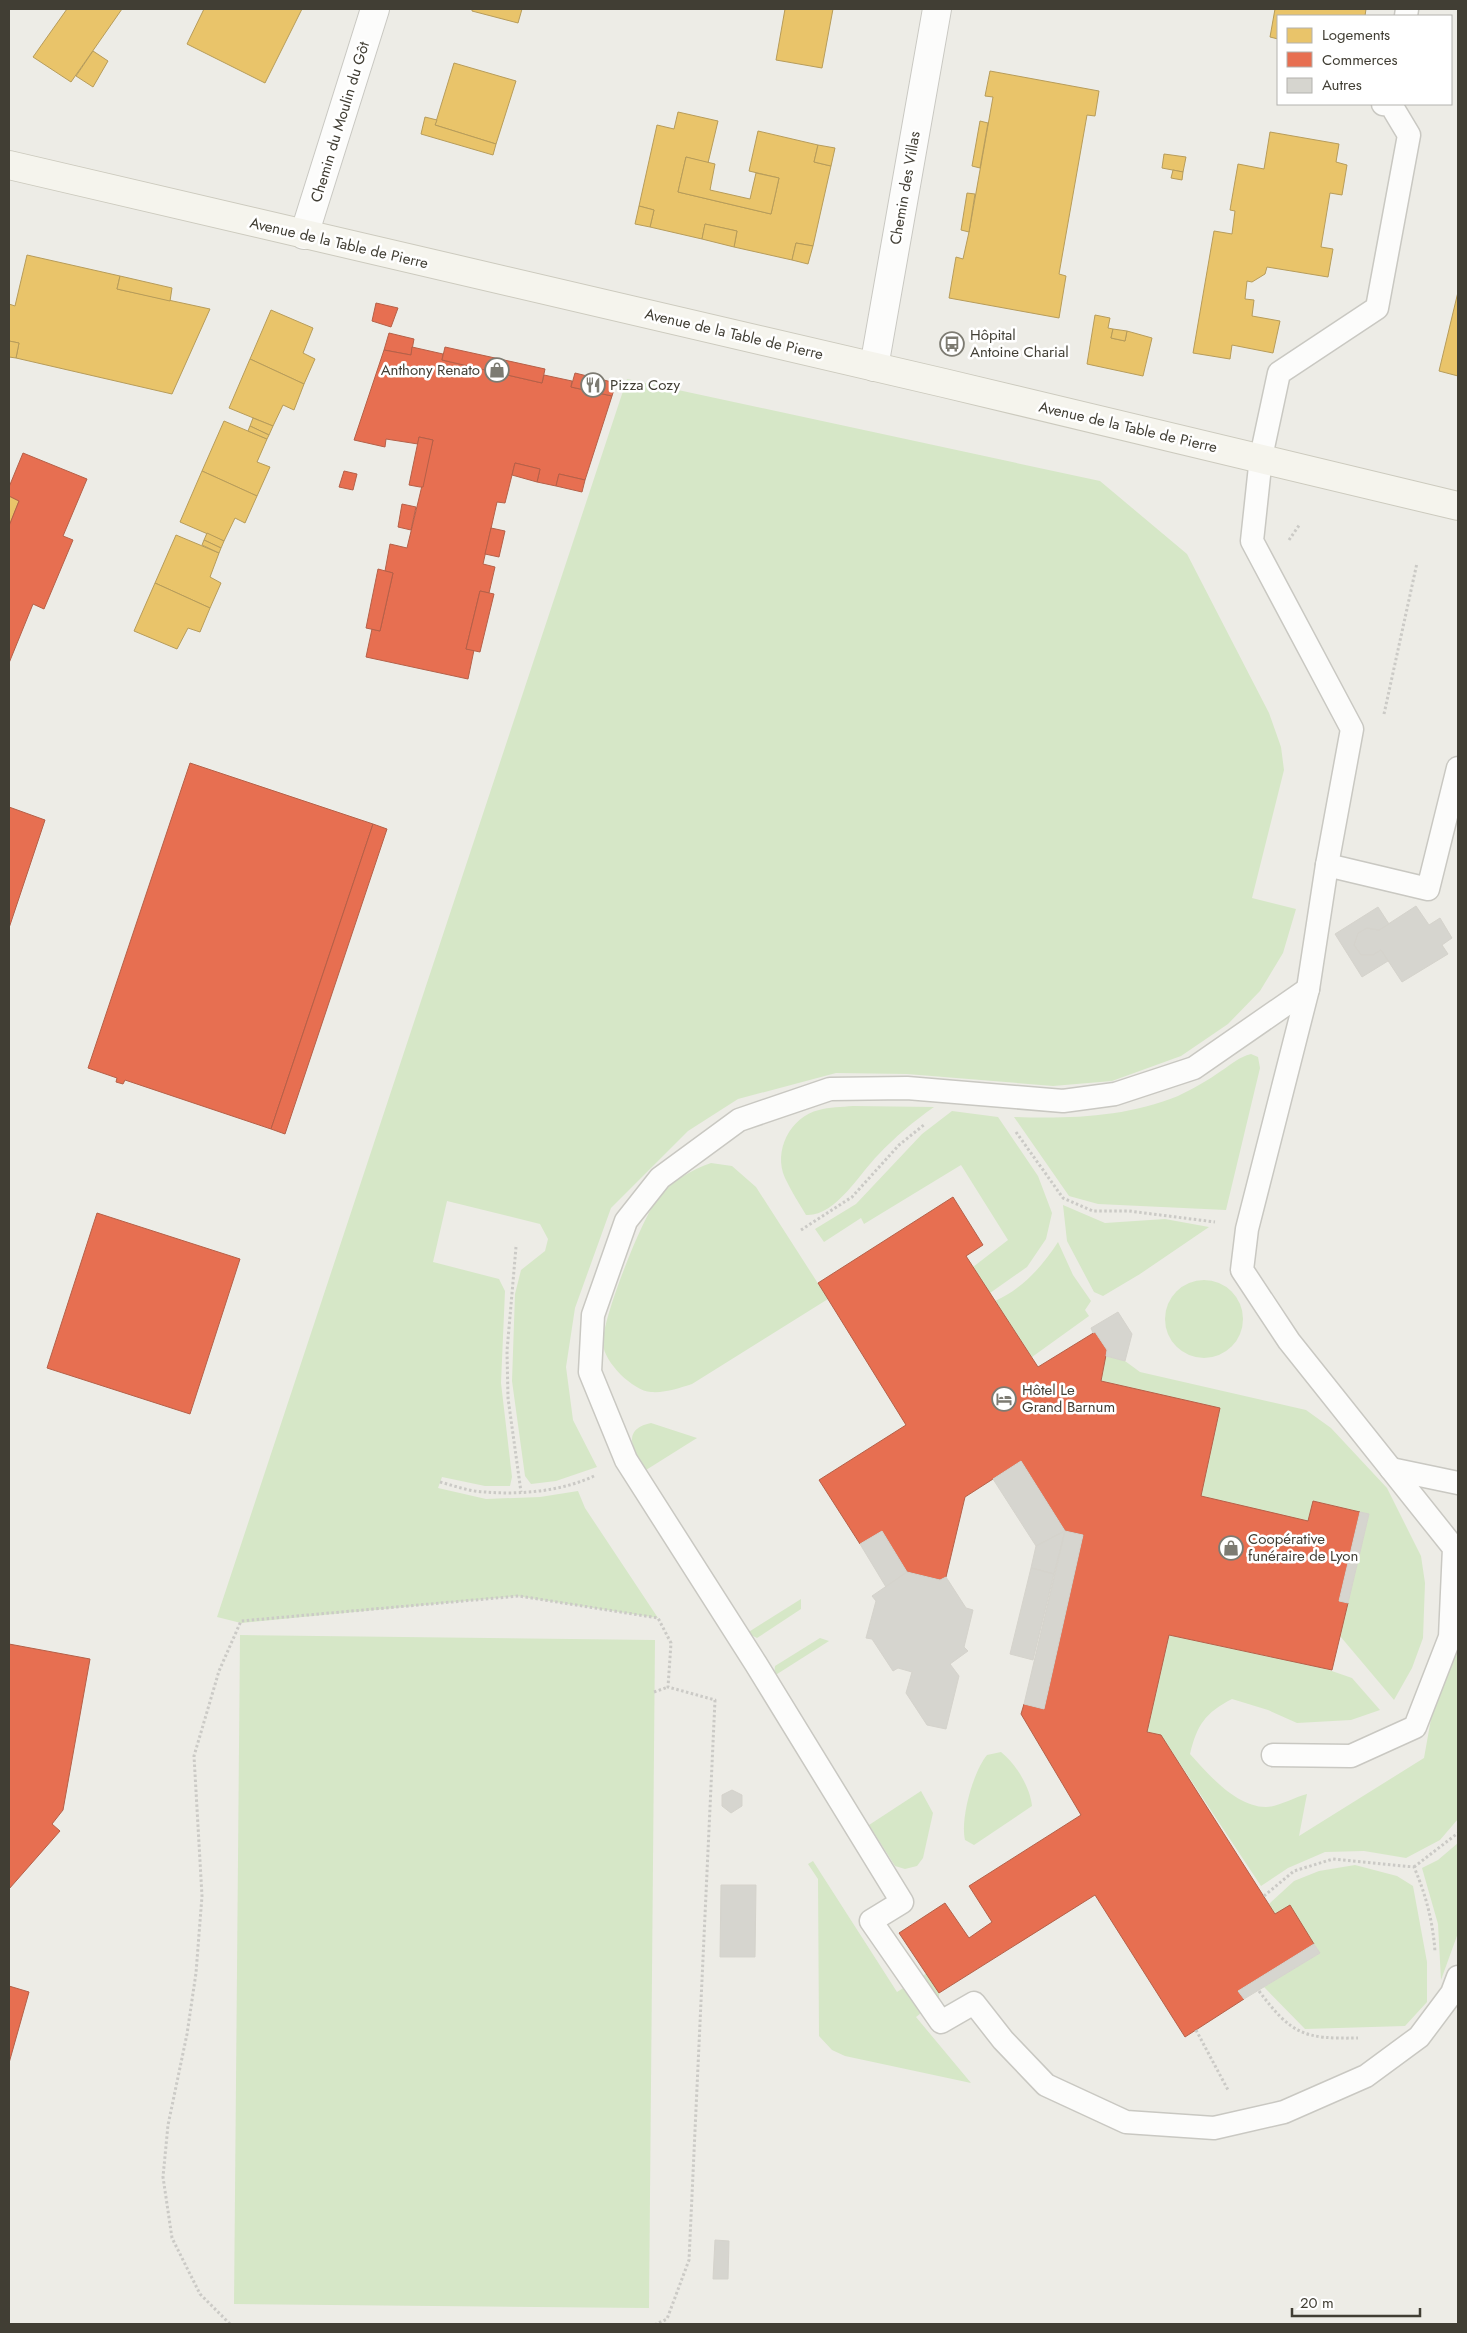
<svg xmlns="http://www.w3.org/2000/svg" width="1467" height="2333" viewBox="0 0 1467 2333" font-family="Jost,sans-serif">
  <rect width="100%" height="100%" fill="#edece6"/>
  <g fill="#d6e7c7">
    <polygon points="627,379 1100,481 1187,554 1269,713 1281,747 1284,770 1252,898 1296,909 1283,953 1260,991 1228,1024 1181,1056 1112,1081 1053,1086 907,1074 836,1073 738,1099 688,1131 611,1208 575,1308 566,1367 573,1420 597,1467 556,1481 531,1484 525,1476 512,1381 515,1294 521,1270 545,1251 548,1239 540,1224 447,1201 433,1262 499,1279 505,1291 501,1383 512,1477 510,1486 485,1486 442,1477 438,1488 486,1499 540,1497 578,1491 585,1508 658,1618 517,1596 241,1623 217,1617"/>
    <path d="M 1251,1054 L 1258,1057 L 1260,1068 L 1226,1210 L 1098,1204 L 1069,1196 L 1014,1117 C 1069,1119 1127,1117 1178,1096 C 1192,1089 1209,1080 1221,1071 C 1232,1064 1239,1057 1251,1054 Z"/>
    <path d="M 853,1106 L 934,1107 C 914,1121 895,1137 878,1155 C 860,1173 835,1217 806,1215 C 799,1203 791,1191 785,1178 C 773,1151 790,1117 819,1110 C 829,1107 842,1107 853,1106 Z"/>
    <polygon points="952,1111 998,1117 1038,1176 1052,1213 1046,1239 1027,1267 990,1293 973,1267 1008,1240 961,1165 864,1224 861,1218 824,1242 815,1229 856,1204 922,1134"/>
    <path d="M 711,1163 L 732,1166 L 756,1187 L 828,1299 L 692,1384 C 679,1388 666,1393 651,1392 C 633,1391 604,1362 603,1344 C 601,1321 643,1216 658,1198 C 672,1181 691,1170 711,1163 Z"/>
    <polygon points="1063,1205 1105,1223 1165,1219 1209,1227 1140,1274 1103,1296 1094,1292 1067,1241"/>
    <path d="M 1058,1242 L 1073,1275 L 1091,1301 L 1085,1310 L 1089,1316 L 1032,1357 L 995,1301 C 1022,1289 1042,1267 1058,1242 Z"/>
    <circle cx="1204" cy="1319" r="39"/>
    <polygon points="1106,1356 1125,1361 1140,1372 1306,1410 1331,1428 1387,1488 1421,1556 1425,1583 1423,1638 1412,1668 1394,1700 1340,1636 1369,1514 1314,1501 1308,1521 1201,1496 1220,1408 1101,1381"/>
    <path d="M 651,1423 L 697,1438 L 646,1470 C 635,1452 619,1430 651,1423 Z"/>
    <polygon points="801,1599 801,1609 757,1638 747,1633"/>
    <polygon points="240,1635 655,1640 649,2308 234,2304"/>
    <path d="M 1169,1635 L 1326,1669 L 1352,1678 L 1380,1710 L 1351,1720 L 1297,1723 L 1268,1710 L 1232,1699 C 1205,1713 1197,1725 1190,1754 C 1208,1774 1236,1807 1266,1807 C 1278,1807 1295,1797 1307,1794 L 1299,1836 L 1424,1758 L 1434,1702 L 1458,1640 L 1458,1819 L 1440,1840 L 1406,1858 L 1364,1851 L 1325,1852 L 1288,1868 L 1261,1886 L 1161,1735 L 1147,1732 Z"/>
    <polygon points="820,1638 829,1641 774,1676 775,1666"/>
    <path d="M 1001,1752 C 1016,1764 1030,1787 1032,1806 L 974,1845 L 965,1840 C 960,1819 973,1772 987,1755 Z"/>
    <polygon points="921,1791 933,1813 923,1858 917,1866 905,1869 895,1866 869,1825"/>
    <polygon points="1458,1843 1458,1933 1441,1980 1438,1924 1422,1868 1438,1860"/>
    <polygon points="813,1861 897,1992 927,1973 939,1993 939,1999 916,2017 971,2083 845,2056 832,2050 819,2036 818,1879 808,1864"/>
    <polygon points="1355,1865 1397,1876 1413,1886 1427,1962 1427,2002 1405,2026 1305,2029 1264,1987 1320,1953 1290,1906 1275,1914 1269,1904 1294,1881 1319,1871"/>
  </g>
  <g fill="#e9c46a" stroke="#b79c5a">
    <polygon points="67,9 122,9 71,82 33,57"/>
    <polygon points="204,9 302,9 265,83 187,44"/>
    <polygon points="472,9 522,9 518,23 472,11"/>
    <polygon points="785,9 833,9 822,68 776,60"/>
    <polygon points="1275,9 1366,9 1365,16 1278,16 1278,39 1270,37"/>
    <polygon points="93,51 108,61 93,87 76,76"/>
    <polygon points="454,63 516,81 496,144 435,125"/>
    <polygon points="990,71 1099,91 1095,116 1087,115 1059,274 1066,276 1059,318 949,298 956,257 963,259 969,232 993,97 985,96"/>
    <polygon points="678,112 718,121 708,163 686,157 678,192 771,214 779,178 749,171 758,131 818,145 814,162 831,166 813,246 796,243 792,260 734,247 737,231 705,224 702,239 650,227 654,210 639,206 657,125 674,129"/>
    <polygon points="425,117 437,120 435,125 496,144 493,155 421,134"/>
    <polygon points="980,121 988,123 980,168 972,166"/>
    <polygon points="1270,132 1339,144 1336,162 1347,165 1342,195 1330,193 1321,247 1333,249 1328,277 1267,267 1265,274 1252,282 1247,281 1245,299 1254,300 1252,316 1280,321 1273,353 1232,345 1230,359 1193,353 1214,231 1232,234 1235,211 1230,210 1238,164 1264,169"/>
    <polygon points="818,145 835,148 831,166 814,162"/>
    <polygon points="1164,154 1186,157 1183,172 1162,168"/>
    <polygon points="686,157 715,164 710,190 750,199 756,173 779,178 771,214 678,192"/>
    <polygon points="1173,170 1183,172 1182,180 1171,178"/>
    <polygon points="967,193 975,194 969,232 961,230"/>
    <polygon points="639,206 654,210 650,227 635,224"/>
    <polygon points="705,224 737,231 734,247 702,239"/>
    <polygon points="796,243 813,246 808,264 792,260"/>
    <polygon points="27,255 120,276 117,289 210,309 172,394 16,358 19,343 9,341 9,304 15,306"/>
    <polygon points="120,276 172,288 170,301 117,289"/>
    <polygon points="1458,292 1458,376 1439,371"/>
    <polygon points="271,310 313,328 303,353 315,359 304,384 250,359"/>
    <polygon points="1095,315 1110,318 1108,328 1113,329 1111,338 1125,341 1127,331 1152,338 1143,376 1087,364"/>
    <polygon points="1113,329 1127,331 1125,341 1111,338"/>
    <polygon points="9,341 19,343 16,358 9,357"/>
    <polygon points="250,359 304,384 294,410 283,405 273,426 229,408"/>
    <polygon points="253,418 273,426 269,435 250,426"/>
    <polygon points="224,421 267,439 257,462 270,467 257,496 202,471"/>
    <polygon points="250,426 269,435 267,439 248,431"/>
    <polygon points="202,471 257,496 245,523 235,518 224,541 180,522"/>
    <polygon points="9,496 19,501 9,526"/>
    <polygon points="207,533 224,541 221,548 204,540"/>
    <polygon points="176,535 219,553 210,577 221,583 210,608 155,583"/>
    <polygon points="204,540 221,548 219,553 202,545"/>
    <polygon points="155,583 210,608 200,632 188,628 177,649 134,631"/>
  </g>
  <g fill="#e76f51" stroke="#b56048">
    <polygon points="376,303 398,308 391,327 372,321"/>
    <polygon points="389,333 414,339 411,355 384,350"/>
    <polygon points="412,347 443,354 442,360 542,383 544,375 572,381 571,387 612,396 585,480 559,474 556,486 537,482 540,469 515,463 505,503 497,502 483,564 495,567 489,593 480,591 466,649 474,650 468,679 366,657 372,629 380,631 393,573 385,571 390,544 407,548 433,440 419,437 418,444 386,439 385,447 354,440 384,350 411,355"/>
    <polygon points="445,347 545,369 542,383 442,360"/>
    <polygon points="575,373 616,383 612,396 571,387"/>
    <polygon points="419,437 433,440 423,487 420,487 409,485"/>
    <polygon points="23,453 87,479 63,536 73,540 44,609 33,604 9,663 9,526 19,501 9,496 9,487"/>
    <polygon points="515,463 540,469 537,482 512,475"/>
    <polygon points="344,471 357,474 353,490 339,487"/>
    <polygon points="559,474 585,480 582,492 556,486"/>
    <polygon points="402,504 416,507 411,530 398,527"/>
    <polygon points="491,528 505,531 499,557 485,554"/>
    <polygon points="378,569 393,573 380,631 366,628"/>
    <polygon points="480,591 494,594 480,652 466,649"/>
    <polygon points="190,763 373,824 271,1129 125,1080 123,1084 116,1082 117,1078 88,1068"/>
    <polygon points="9,807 45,820 9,928"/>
    <polygon points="373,824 387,829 285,1134 271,1129"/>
    <polygon points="953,1197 983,1245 966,1256 1038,1367 1095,1332 1107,1350 1101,1381 1220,1408 1201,1496 1308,1521 1313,1501 1360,1512 1339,1601 1348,1603 1332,1670 1169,1635 1147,1732 1161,1735 1275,1914 1290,1905 1314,1944 1238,1991 1244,1999 1185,2037 1095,1895 939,1993 899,1933 945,1903 969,1938 992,1922 969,1886 1081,1815 1021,1714 1024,1704 1044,1709 1083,1535 1065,1531 1021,1461 965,1497 946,1577 940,1580 907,1572 882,1531 860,1544 819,1480 906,1425 818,1283"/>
    <polygon points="97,1213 240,1259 190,1414 47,1368"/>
    <polygon points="9,1644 90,1659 63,1810 52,1824 60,1831 9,1889"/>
    <polygon points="9,1986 29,1992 9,2063"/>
  </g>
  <g fill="#d6d5cf" stroke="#d5d3cc">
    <polygon points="1416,906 1429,925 1440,918 1452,938 1442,945 1448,954 1402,982 1381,950 1373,955 1361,955 1354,945 1358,933 1367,928 1379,930"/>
    <polygon points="1378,907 1389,924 1379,930 1367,928 1358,933 1354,945 1361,955 1373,955 1381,950 1388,961 1362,977 1335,934"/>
    <polygon points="1118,1312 1132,1334 1125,1361 1106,1356 1107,1350 1095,1332 1093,1333 1091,1328"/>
    <polygon points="1021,1461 1065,1531 1036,1546 993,1479"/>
    <polygon points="1360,1512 1369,1514 1348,1603 1339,1601"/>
    <polygon points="882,1531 907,1572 886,1587 860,1544"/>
    <polygon points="1065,1531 1054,1574 1031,1568 1036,1546"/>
    <polygon points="1065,1531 1083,1535 1044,1709 1024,1704"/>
    <polygon points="1031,1568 1054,1574 1033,1660 1010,1654"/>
    <polygon points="907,1572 940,1580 946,1577 966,1608 973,1610 964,1647 968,1651 950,1664 959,1676 946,1729 927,1725 906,1693 912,1672 898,1668 893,1671 872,1639 866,1638 876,1601 872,1596"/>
    <polygon points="732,1790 742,1795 742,1806 731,1813 722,1806 722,1795"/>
    <polygon points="721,1885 756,1885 755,1957 720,1957"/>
    <polygon points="1314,1944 1320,1953 1244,1999 1238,1991"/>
    <polygon points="715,2240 729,2241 728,2279 713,2279"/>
  </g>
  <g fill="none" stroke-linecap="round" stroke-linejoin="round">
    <g stroke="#c9c8c2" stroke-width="25">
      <g id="lane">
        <polyline points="1406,16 1407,9"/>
        <polyline points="1327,865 1428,889 1458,768"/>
        <polyline points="1308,989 1194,1068 1115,1094 1063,1101 907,1088 830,1089 739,1120 660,1178 626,1221 593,1315 590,1372 626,1460 756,1664 902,1902 871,1921 941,2022 974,2003 1003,2040 1046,2085 1126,2122 1214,2128 1284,2112 1366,2076 1419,2037 1452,1993 1458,1977"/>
        <polyline points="1391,1469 1458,1483"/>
        <polyline points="1273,1755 1351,1756 1415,1727 1450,1637 1454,1548 1289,1341 1242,1270 1247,1229 1308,989 1327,865 1352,729 1252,541 1261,457 1279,373 1377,308 1409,135 1391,105 1383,104"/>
      </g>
    </g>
    <g stroke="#c9c8c2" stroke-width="30">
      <g id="street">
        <polyline points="304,235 375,9"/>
        <polyline points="874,367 937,9"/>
      </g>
    </g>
    <g stroke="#cccabe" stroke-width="30">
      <polyline id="secondary" points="9,165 944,383 1458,506"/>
    </g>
    <g stroke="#cbcac6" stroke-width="3" stroke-dasharray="2.5 2.5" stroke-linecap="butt">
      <polyline points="1289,540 1300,524"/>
      <polyline points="1384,714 1417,563"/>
      <polyline points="1016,1132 1063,1198 1093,1211 1129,1211 1215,1222"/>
      <polyline points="801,1230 852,1197 899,1145 925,1124"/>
      <polyline points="516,1247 507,1351 508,1398 521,1492"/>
      <path d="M 440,1482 C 455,1486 471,1492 486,1492 C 521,1495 564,1491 596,1475"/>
      <polyline points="654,1692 668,1687"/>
      <polyline points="1414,1867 1458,1833"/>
      <path d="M 1264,1896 L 1294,1871 L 1333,1859 L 1414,1867 C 1426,1895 1433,1922 1435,1952"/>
      <path d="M 1259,1991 C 1292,2035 1304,2039 1358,2038"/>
      <polyline points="1196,2030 1228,2090"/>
      <polyline points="230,2324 200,2294 172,2238 163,2177 168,2125 187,2034 196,1973 202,1896 194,1756 219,1671 241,1621 519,1596 658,1618 671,1643 668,1687 715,1700 689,2260 667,2319 656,2324"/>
    </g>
    <use href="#lane" stroke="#fcfcfb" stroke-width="22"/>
    <use href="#street" stroke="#fcfcfb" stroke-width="28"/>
    <use href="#secondary" stroke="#f5f4ed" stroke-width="28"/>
  </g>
  <defs>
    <g id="bus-ring" transform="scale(1.25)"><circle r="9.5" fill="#fff" stroke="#7d7b72" stroke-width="1.5"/><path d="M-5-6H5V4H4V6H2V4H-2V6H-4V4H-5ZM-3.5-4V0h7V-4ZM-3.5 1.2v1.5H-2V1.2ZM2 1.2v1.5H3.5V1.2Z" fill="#7d7b72"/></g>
    <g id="shop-ring" transform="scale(1.25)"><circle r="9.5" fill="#fff" stroke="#7d7b72" stroke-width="1.5"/><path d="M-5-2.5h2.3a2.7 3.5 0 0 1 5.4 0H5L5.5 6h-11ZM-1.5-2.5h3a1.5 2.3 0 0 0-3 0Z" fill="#7d7b72"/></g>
    <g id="restaurant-ring" transform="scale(1.25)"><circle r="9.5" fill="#fff" stroke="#7d7b72" stroke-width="1.5"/><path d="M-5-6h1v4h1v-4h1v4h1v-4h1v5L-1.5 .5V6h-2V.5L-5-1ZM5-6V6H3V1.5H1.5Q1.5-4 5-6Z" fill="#7d7b72"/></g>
    <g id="hotel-ring" transform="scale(1.25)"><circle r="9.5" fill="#fff" stroke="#7d7b72" stroke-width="1.5"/><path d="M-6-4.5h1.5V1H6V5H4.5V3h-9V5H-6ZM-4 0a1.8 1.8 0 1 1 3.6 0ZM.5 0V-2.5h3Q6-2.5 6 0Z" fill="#7d7b72"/></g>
  </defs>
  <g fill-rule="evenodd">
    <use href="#bus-ring" x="952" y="344"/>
    <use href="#shop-ring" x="497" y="370"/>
    <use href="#restaurant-ring" x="593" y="385"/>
    <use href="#hotel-ring" x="1004" y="1399"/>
    <use href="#shop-ring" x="1231" y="1548"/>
  </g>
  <g text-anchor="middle" stroke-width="5" stroke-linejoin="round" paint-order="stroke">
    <g font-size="15" fill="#413e34" stroke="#fff">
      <text transform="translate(340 122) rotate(-73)" y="5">Chemin du Moulin du Gôt</text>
      <text transform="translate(905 188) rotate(-80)" y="5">Chemin des Villas</text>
      <text transform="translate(339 243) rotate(13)" y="5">Avenue de la Table de Pierre</text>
      <text transform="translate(734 334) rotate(13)" y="5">Avenue de la Table de Pierre</text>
      <text transform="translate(1128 427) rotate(13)" y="5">Avenue de la Table de Pierre</text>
    </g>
    <g font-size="15" fill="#413e34" stroke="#fff" text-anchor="start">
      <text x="970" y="340">Hôpital<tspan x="970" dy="17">Antoine Charial</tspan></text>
      <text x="480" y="375" text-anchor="end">Anthony Renato</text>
      <text x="610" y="390">Pizza Cozy</text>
      <text x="1022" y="1395">Hôtel Le<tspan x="1022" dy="17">Grand Barnum</tspan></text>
      <text x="1248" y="1544">Coopérative<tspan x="1248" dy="17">funéraire de Lyon</tspan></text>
    </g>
  </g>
  <rect width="1467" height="2333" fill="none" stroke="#413e34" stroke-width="20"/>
  <rect x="1277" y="15" width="175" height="90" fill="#ffffff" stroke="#b3b2ae"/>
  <rect x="1287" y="28" width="25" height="15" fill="#e9c46a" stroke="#b3b2ae"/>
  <text x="1322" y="40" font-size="15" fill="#413e34">Logements</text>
  <rect x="1287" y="52" width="25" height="15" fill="#e76f51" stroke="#b3b2ae"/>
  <text x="1322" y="65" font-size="15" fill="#413e34">Commerces</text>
  <rect x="1287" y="78" width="25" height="15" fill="#d6d5cf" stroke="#b3b2ae"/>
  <text x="1322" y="90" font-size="15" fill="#413e34">Autres</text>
  <path d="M1292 2308v8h128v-8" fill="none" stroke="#413e34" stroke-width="2.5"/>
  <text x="1300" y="2308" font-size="15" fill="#413e34" stroke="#ffffff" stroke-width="4" paint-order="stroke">20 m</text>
</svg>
